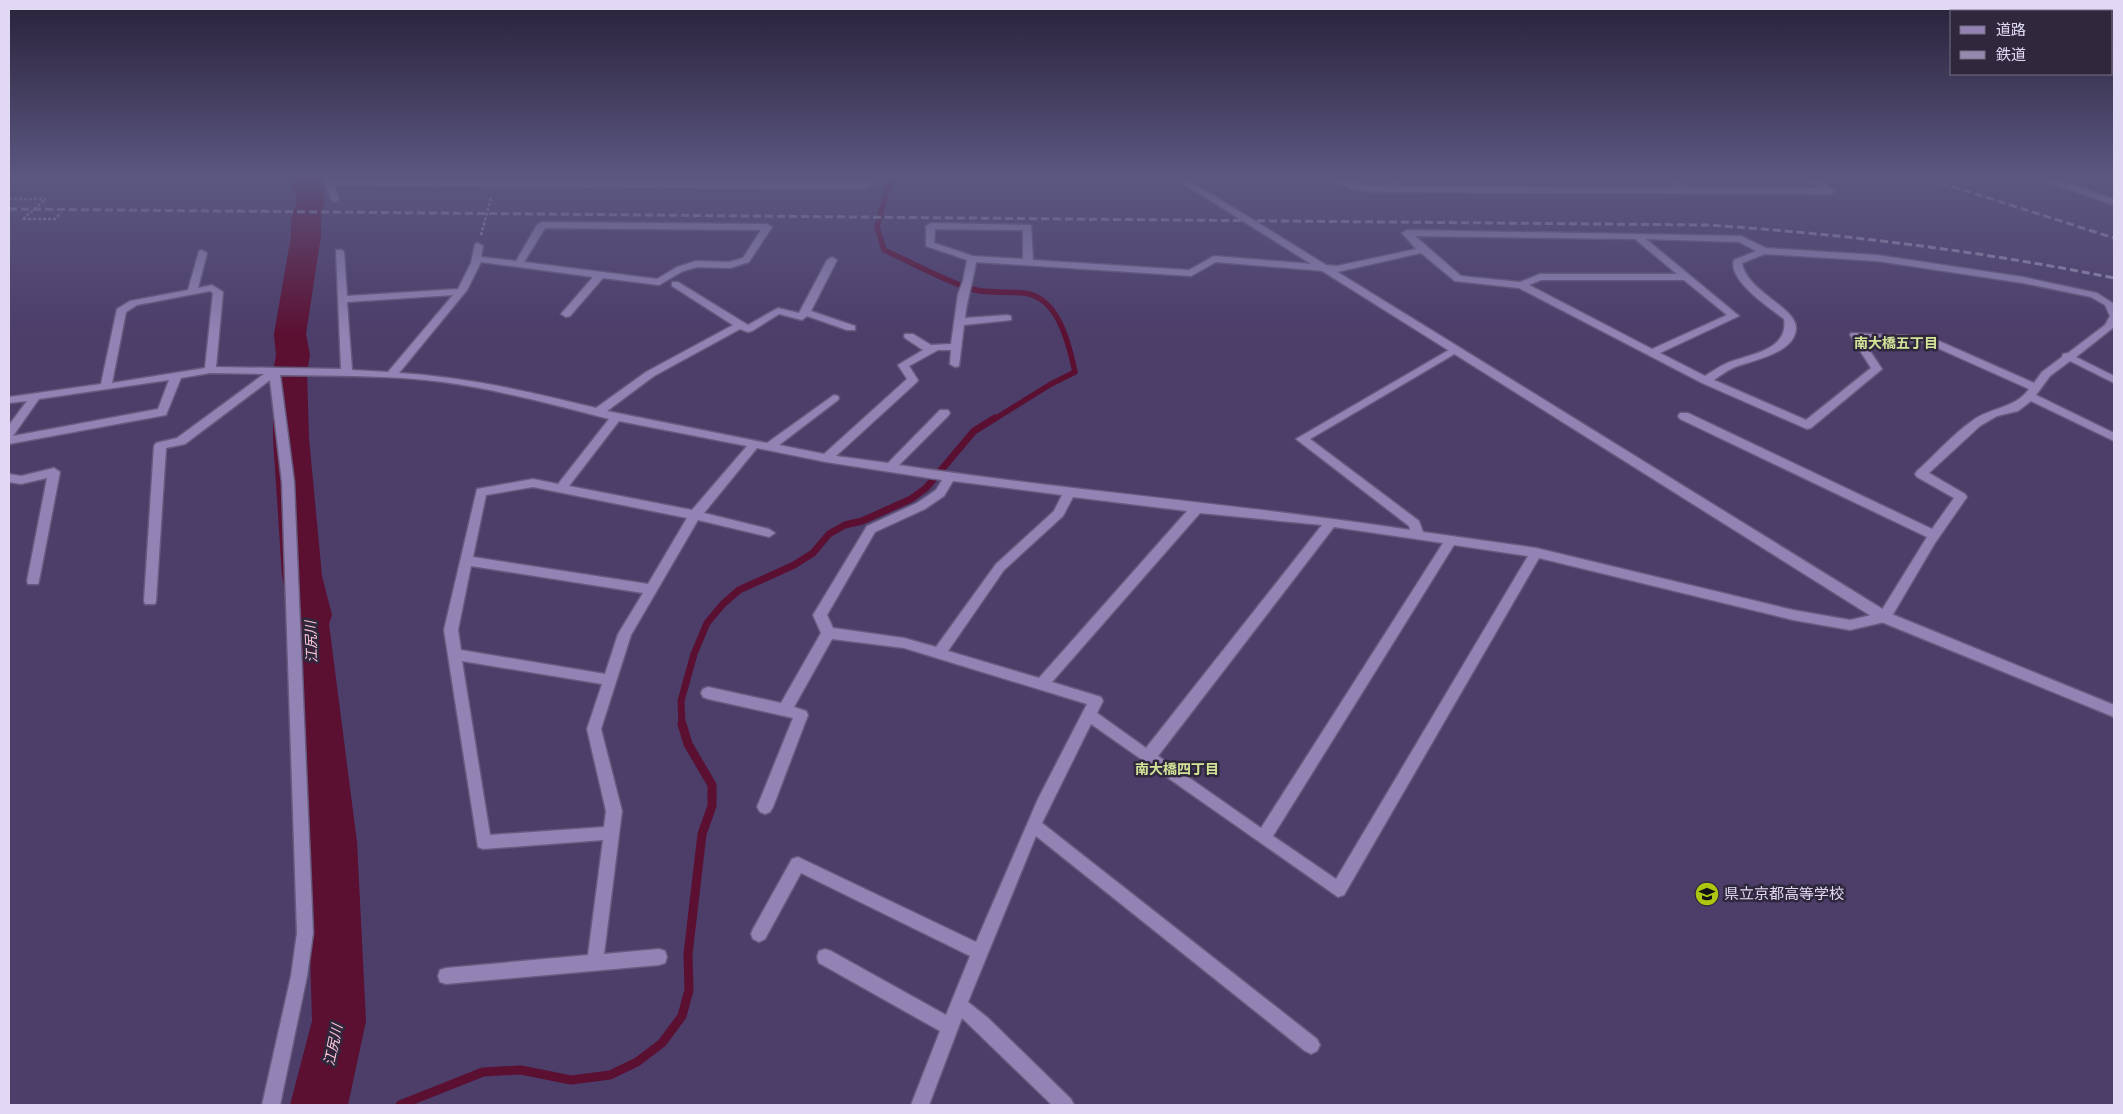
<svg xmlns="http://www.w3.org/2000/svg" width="2123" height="1114" viewBox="0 0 2123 1114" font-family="'PT Serif','Noto Sans JP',serif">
  <rect width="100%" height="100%" fill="#4c3d69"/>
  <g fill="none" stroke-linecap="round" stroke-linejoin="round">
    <path stroke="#5b0f31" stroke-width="5.5" d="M 895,179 L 888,187 L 877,227 L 884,250 C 913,263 941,279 971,289 C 989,294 1006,291 1024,293 C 1059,297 1069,345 1075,372 L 1051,384 L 993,420"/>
    <polyline stroke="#5b0f31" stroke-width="7" points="682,725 681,701 694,654 707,623 723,604 739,590 794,565 813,553 829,534 845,525 862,521 911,499 926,488 974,431 995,418"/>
    <polyline stroke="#5b0f31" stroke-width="9" points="400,1105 483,1072 521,1070 571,1080 610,1075 637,1062 662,1043 682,1016 689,990 688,954 702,834 712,806 712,785 688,744 682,724"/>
    <polygon fill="#5b0f31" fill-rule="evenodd" points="291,179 319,179 325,202 321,219 321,236 306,334 310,355 307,372 309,438 322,576 332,615 329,624 357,842 366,1021 348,1105 290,1105 312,1021 307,842 287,624 290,615 282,576 273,438 273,372 276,355 274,334 291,236 291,219 297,202"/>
    <g stroke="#665a7e" stroke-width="3">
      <g id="street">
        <polygon points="324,179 862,183 868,182 867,179 876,179 877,183 863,189 334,185 339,199 335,202 331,199"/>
        <path d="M 1327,179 C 1347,179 1365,186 1385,186 L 1386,184 L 1400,179 L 1414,179 L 1396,186 L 1678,188 L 1664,179 L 1675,179 L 1691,188 L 1819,188 L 1804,179 L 1815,179 L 1835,191 L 1831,194 L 1377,192 L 1355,190 Z"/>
        <polygon points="2040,179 2054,179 2114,199 2114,205"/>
        <path d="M 542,222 L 767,224 L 772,227 L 749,262 L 730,268 L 697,267 L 683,271 L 659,285 L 603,278 L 570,316 L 566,317 L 561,314 L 593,277 L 481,262 L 467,290 L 399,373 C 466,377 531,392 596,408 L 646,372 L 733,325 L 672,286 L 672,282 L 678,282 L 748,325 L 778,308 L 799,313 L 827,260 L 832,257 L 837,260 L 811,311 L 855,326 L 855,330 L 847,330 L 807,316 L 802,320 L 779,314 L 752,331 L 748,332 L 740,329 L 654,376 L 607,411 L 767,443 L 834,395 L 838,396 L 839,398 L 838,400 L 779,445 L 824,454 L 907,379 L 898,365 L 923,350 L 905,338 L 904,336 L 905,334 L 913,334 L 931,345 L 951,344 L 958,294 L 963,281 L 967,260 L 926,246 L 926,226 L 931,223 L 1031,225 L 1033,260 L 1189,270 L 1214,256 L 1337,266 L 1416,249 L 1402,233 L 1407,230 L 1741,236 L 1766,248 L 1877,255 L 2023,277 L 2097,293 L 2114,304 L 2114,327 L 2076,357 L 2114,376 L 2114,383 L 2070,361 L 2050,376 L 2036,395 L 2114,433 L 2114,441 L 2031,401 L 2018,411 L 1997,416 L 1980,426 L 1929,473 L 1965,494 L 1967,497 L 1935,543 L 1889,621 L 1850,630 L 1793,620 L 1539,558 L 1344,895 L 1338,897 L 1091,724 L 1042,823 L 1317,1039 L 1320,1045 L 1317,1051 L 1311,1054 L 1305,1051 L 1036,836 L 968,1002 L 988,1018 L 1071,1099 L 1074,1105 L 1052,1105 L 962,1018 L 929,1105 L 911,1105 L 940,1031 L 819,963 L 817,957 L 819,951 L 825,949 L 831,951 L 946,1015 L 970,956 L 801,873 L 765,939 L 759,942 L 753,939 L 751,934 L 753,929 L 792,859 L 798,857 L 976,942 L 1038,799 L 1087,704 L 904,648 L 832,639 L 794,707 L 806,711 L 808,715 L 773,807 L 770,812 L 765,814 L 760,812 L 757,807 L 793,718 L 708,699 L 703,697 L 701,693 L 703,689 L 708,687 L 781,703 L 821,633 L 813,615 L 867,526 L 917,503 L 936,490 L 942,480 L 826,462 L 757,448 L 704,513 L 769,529 L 775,533 L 769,537 L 698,520 L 631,635 L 601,729 L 622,811 L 604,954 L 659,949 L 665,951 L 667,957 L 665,963 L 659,965 L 446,984 L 440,982 L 438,976 L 440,970 L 446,968 L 588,955 L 603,840 L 483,849 L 478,847 L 444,630 L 477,489 L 533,479 L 558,484 L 609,419 C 555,405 499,390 443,382 C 389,375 334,376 280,375 L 294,482 L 313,933 L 307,976 L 280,1105 L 262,1105 L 291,976 L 297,933 L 282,482 L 270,380 L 185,444 L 166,448 L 156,601 L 155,604 L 145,604 L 144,601 L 154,446 L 156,443 L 177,438 L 264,374 L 210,373 L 181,378 L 166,415 L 9,444 L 9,425 L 27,401 L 9,403 L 9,397 L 101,384 L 117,309 L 130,301 L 188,290 L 199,251 L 202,250 L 207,253 L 198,288 L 212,285 L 223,292 L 216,367 L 341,369 L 336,250 L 342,250 L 344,252 L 347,296 L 458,289 L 471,263 L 475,244 L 478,243 L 483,246 L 481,257 L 516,261 L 537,225 ZM 545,228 L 761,230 L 743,258 L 729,262 L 696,261 L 677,267 L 657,279 L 524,262 ZM 935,229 L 1023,230 L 1023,259 L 973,256 L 934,243 ZM 1415,236 L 1635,239 L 1677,274 L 1540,274 L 1520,282 L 1461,276 ZM 1646,239 L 1739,242 L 1756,251 L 1734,260 C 1727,280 1770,308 1784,319 C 1789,352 1747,354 1725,364 C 1718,367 1712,372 1705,376 L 1660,353 L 1739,316 ZM 1421,253 L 1455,281 L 1519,288 L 1702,383 L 1807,429 L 1811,428 L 1882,369 L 1862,339 L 1924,342 L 2029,389 C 2015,409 1990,407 1972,421 C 1952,435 1935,455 1917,471 L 1915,474 L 1917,477 L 1954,498 L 1932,529 L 1688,413 L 1680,413 L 1678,416 L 1680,419 L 1927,537 L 1880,613 L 1850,620 L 1793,610 L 1536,548 L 1423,532 L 1419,521 L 1310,439 L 1458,352 L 1459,350 L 1458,348 L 1454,347 L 1296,439 L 1409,526 L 1410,530 C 1241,504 1069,491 899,465 L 948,416 L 950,413 L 948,410 L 940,410 L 888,463 L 836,456 L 917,382 L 918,380 L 909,366 L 938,350 L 951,350 L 950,364 L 955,367 L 959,366 L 964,325 L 1011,320 L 1011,316 L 1007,315 L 965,318 C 967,299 973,281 976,262 L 1191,276 L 1216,262 L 1337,272 ZM 1765,254 L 1877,261 L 2023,283 L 2091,297 L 2105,305 L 2110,316 L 2105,325 L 2068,353 L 2063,354 L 2062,357 L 2042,372 L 2034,383 L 1930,337 L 1851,333 L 1850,335 L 1871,368 L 1806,420 L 1714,380 C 1720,376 1726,371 1733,368 C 1752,360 1794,354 1796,329 C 1798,308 1747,292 1742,263 ZM 1541,280 L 1684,280 L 1727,315 L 1652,349 L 1529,285 ZM 210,291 L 213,293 L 205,368 L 112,383 L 126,312 L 137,305 ZM 453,295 L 388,372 L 352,370 L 347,302 ZM 169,380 L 158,409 L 13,436 L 39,399 ZM 619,421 L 747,446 L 692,510 L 569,486 ZM 953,481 L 1062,495 L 1054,511 L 996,564 L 936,647 L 904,638 L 833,628 L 827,615 L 875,532 L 925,509 L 944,496 ZM 533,487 L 687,518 L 648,584 L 473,557 L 486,495 ZM 1073,497 L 1187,511 L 1039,678 L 948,651 L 1004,570 L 1063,516 ZM 1200,513 L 1322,525 L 1146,748 L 1097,713 L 1103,701 L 1101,697 L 1052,682 ZM 1334,527 L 1443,543 L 1261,828 L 1158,756 ZM 1454,545 L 1528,556 L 1336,879 L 1273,836 ZM 471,566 L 643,593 L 618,634 L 605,674 L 461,650 L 458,630 ZM 462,661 L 602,684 L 587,729 L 606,811 L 604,827 L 490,835 Z"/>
        <polygon points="54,468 60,472 39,581 38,584 28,584 27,581 47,478 21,484 9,482 9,474 21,476"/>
      </g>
    </g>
    <g stroke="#665a7e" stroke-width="3">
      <polygon id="secondary" points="1176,179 1187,179 1889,613 2114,705 2114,717 1879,621"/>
    </g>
    <g stroke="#998db0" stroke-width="2.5" stroke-dasharray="3 2" stroke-linecap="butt">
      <polyline points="9,199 46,199"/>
      <polyline points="23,219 55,219 61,213"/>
      <polyline points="481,235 491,198"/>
    </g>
    <use href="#street" fill="#9283b4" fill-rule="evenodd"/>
    <use href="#secondary" fill="#9283b4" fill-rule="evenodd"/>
    <g stroke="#958aad" stroke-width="3" stroke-dasharray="8 4" stroke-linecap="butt">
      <polyline points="1929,179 2114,238"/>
      <path d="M 9,209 L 1708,225 C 1845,234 1980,251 2114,278"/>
    </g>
    <polyline stroke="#998db0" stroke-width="2.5" stroke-dasharray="3 2" stroke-linecap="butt" points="23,219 46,199"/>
  </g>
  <linearGradient id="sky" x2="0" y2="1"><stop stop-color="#2a223a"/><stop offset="0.53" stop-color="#5b5781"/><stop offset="1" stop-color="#5b5781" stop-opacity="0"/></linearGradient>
  <rect width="2123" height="335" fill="url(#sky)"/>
  <defs>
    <g id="school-disc" transform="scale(1.25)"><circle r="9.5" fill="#acc611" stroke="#2f283d"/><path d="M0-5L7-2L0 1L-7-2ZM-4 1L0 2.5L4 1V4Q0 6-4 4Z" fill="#111"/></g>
  </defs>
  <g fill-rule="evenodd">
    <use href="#school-disc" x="1707" y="894"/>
  </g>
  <g text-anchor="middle" stroke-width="5" stroke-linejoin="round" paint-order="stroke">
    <g font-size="14" font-weight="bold" fill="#d3e498" stroke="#2f283d">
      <text x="1896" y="348">南大橋五丁目</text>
      <text x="1177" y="774">南大橋四丁目</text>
    </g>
    <g font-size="14" font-style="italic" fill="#ffc6d7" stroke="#2f283d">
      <text transform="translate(311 642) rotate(-92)" y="5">江尻川</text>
      <text transform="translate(333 1045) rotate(-78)" y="5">江尻川</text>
    </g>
    <g font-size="15" fill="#e1d9f4" stroke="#2f283d" text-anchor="start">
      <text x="1724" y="899">県立京都高等学校</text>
    </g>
  </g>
  <rect width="2123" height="1114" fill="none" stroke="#e1d9f4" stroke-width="20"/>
  <rect x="1950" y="10" width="162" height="65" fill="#2f283d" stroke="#766f86"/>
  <rect x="1960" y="26" width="25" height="8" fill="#9283b4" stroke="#766f86"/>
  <text x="1996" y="35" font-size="15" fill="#e1d9f4">道路</text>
  <rect x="1960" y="51" width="25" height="8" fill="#958aad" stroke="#766f86"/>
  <text x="1996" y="60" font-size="15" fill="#e1d9f4">鉄道</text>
</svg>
